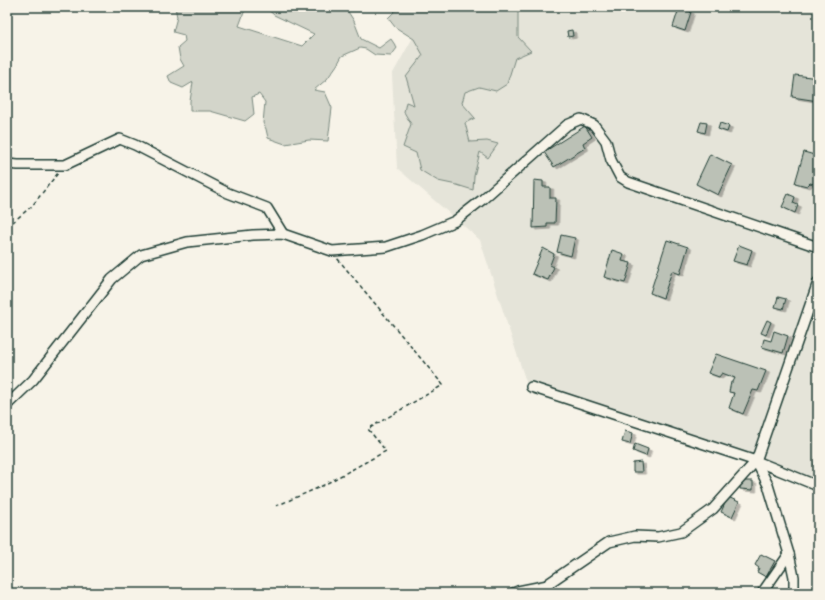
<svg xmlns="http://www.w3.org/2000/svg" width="825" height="600" viewBox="0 0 825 600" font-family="'Indie Flower',sans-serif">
  <defs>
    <filter id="shadow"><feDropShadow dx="3.5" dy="2" stdDeviation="0" flood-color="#0004"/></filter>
  </defs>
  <rect width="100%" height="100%" fill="#f7f3e8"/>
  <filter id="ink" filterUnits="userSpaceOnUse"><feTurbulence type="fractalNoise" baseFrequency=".025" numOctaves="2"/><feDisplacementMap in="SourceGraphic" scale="8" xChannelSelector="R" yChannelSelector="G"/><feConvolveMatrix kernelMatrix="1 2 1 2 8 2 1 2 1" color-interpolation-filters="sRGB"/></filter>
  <g filter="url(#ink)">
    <polygon fill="#e5e4d9" points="430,7 818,7 818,488 745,461 528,388 480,240 397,168 392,75"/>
    <g fill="#d3d5ca" stroke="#79897f">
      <polygon points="175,7 246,7 239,26 302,46 314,34 274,15 265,7 345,7 354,21 361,39 379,48 391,39 397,48 391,56 375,55 366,49 360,48 342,56 337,65 327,79 314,90 325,92 332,108 328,141 309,140 285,144 268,138 266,129 263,123 265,102 259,94 252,97 254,114 245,121 210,111 190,111 190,101 193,82 183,88 171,83 168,76 184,66 180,59 178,47 185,41 184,35 173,32 177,17"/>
      <polygon points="399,7 516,7 518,10 518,37 531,51 515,58 507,84 496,91 479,87 465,92 462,103 475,118 465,123 470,142 487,141 498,144 488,158 480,152 474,176 473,190 457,185 438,181 420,170 416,153 403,147 411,124 404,112 406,102 414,105 406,77 423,55 414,39 395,27 388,18"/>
    </g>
    <g fill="#bbc1b6" stroke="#1f3d34" filter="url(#shadow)">
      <polygon points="679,8 691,12 685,31 673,27"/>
      <polygon points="572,30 573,36 568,37 567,31"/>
      <polygon points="795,75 818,78 818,101 792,97"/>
      <polygon points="701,122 707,123 705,133 698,131"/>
      <polygon points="720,123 729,126 727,132 718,129"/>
      <polygon points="585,126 592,137 583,143 585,148 554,167 544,152"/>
      <polygon points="804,152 818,156 818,185 810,183 807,186 795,183"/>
      <polygon points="710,154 732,165 718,195 696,184"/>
      <polygon points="534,180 543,181 543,187 550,187 550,198 556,198 555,223 547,223 547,227 533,228"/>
      <polygon points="788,194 795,197 793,203 798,205 795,213 782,207"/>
      <polygon points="561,235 575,238 571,256 557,252"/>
      <polygon points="667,240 688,247 680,274 672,271 663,298 650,293"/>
      <polygon points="739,245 752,250 747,265 733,261"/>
      <polygon points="543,248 554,254 550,265 554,267 548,280 532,274"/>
      <polygon points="612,250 624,254 622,261 631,263 625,283 604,277"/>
      <polygon points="778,297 786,299 783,309 775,307"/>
      <polygon points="767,320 771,322 766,335 761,333"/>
      <polygon points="774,331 788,336 783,353 762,347 764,339 771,341"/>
      <polygon points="716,354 766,371 758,391 753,390 743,414 729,408 734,393 729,392 731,382 733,382 735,378 722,373 719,377 708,373"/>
      <polygon points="625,431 633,433 630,444 622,442"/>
      <polygon points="635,444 648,449 646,456 633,451"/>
      <polygon points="818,451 818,466 814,465"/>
      <polygon points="641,462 642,472 633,472 633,463"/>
      <polygon points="740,481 753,481 753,490 740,489"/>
      <polygon points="728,497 739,502 732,517 721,512"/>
      <polygon points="761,554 775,561 766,577 757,572 759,568 755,565"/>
    </g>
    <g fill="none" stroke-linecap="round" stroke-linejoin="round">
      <g stroke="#1f3d34" stroke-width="12">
        <g id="minor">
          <polyline points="7,164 18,165 65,165 120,139 135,145 228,193 267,208 283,234"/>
          <polyline points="531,387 756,461 818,486"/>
          <polyline points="7,405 33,380 112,279 141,255 187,242 253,235 283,234 332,251 386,247 422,235 455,221 483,199 567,125 581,119 594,125 606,141 611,160 620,177 628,182 818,247"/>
          <polyline points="513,593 518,591 548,585"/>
          <polyline points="542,593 549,583 609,542 635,536 658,537 681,532 713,509 756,461"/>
          <polyline points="762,593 789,554"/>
          <polyline points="794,593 794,577 789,554 768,485 756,461 818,282"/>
        </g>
      </g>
      <g stroke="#1f3d34" stroke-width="1.5" stroke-dasharray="4 3" stroke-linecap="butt">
        <polyline points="7,227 32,206 58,173"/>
        <polyline points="276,506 320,487 386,451 368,429 443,385 337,258"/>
      </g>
      <use href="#minor" stroke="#f7f3e8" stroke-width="9"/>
    </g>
  </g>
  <rect width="825" height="600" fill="none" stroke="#f7f3e8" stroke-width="24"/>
  <rect x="12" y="12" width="801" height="576" fill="none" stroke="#1f3d34" stroke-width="1.5" filter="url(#ink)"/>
</svg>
